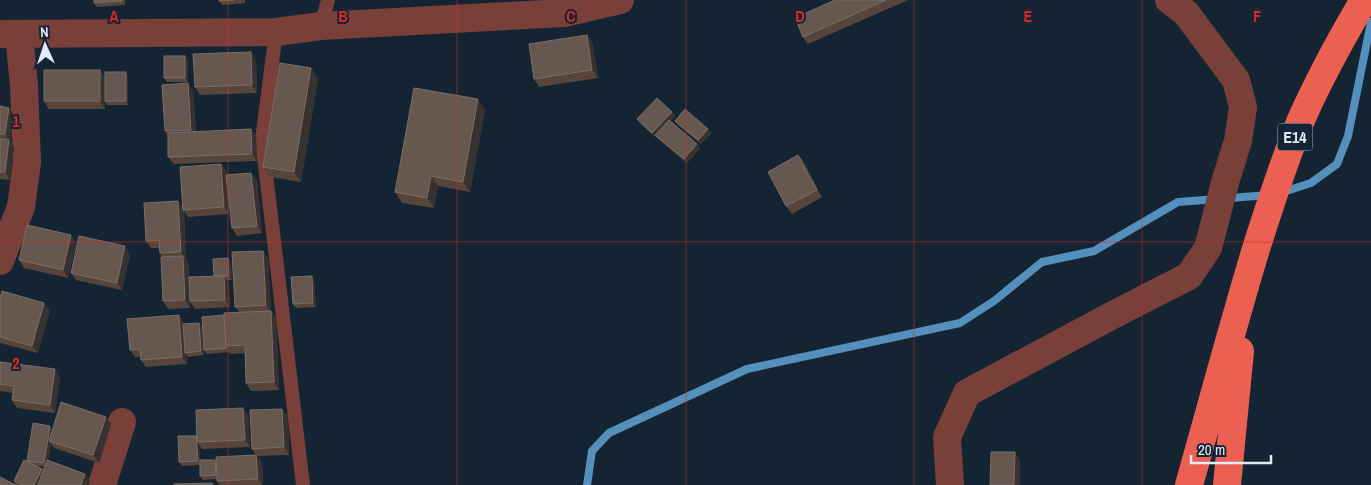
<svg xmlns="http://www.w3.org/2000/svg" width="1371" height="485" viewBox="0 0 1371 485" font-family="'Archivo Narrow',sans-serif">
  <rect width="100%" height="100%" fill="#152433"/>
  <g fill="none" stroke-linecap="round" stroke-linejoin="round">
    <g stroke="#5490bb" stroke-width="8">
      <polyline points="1280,193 1311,183 1337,164 1348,136 1371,22"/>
      <polyline points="587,485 592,451 609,433 747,369 960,323 994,301 1042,262 1094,251 1178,202 1269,195"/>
    </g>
    <g stroke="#784039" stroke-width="14">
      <polyline points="321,26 328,0"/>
      <polyline points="276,32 262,140 303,485"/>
    </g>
    <g stroke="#784039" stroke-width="28">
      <polyline points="0,261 21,207 27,162 24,86 19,34"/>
      <polyline points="102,485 122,422"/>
      <polyline points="950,485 947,437 967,393 1111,316 1189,276 1208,248 1226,179 1238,141 1243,107 1236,80 1186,13 1169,0"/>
    </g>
    <polyline stroke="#784039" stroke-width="28" points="0,34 276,32 321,26 564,13 620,0"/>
    <g stroke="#ec6052" stroke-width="28">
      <path d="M 1189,485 C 1211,407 1232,329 1255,252 C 1269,208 1283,163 1301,120 C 1319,79 1341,39 1364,0"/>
      <polyline points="1227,485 1240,351"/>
    </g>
  </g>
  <g fill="#57453b" fill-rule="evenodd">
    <polygon points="125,0 125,5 97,7 94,3"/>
    <polygon points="219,0 245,0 245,3 222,5"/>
    <polygon points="835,0 908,0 808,44 803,37"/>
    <polygon points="587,35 592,42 598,78 539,87 534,79"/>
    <polygon points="185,56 188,60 188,82 167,82 164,78"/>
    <polygon points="256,60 257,93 200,95 195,87"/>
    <polygon points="311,68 318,79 301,182 270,177 263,167"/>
    <polygon points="100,70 105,77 128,76 128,105 107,105 105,102 105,109 49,109 44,101"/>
    <polygon points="193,91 196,132 251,129 256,137 257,161 174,164 168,157 168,136 165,131"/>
    <polygon points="0,106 14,115 10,142 14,147 10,180 0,179"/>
    <polygon points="485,110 470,192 438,186 434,208 402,203 395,192"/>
    <polygon points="672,112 675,116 670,121 697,144 700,148 687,163 658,139 656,136 655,137 640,123 637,119"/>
    <polygon points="675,121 708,129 711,133 701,144 678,125"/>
    <polygon points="798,155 804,162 822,197 792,214 786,206"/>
    <polygon points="221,164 226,171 227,175 257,180 262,233 237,236 232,228 227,182 229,214 188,217 184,211 186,260 189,264 189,277 214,276 231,262 232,280 227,280 229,283 230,307 195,309 190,302 190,308 168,309 163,301 162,257 160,253 160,248 151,248 146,241 183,207"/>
    <polygon points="76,243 68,278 24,268 19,260"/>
    <polygon points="263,251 268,258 271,311 276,318 279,390 251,391 246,383 245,353 231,354 228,351 229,352 207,354 204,350 224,315 239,312 235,307"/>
    <polygon points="130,254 122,290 76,280 71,273"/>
    <polygon points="314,280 316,307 296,308 293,304"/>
    <polygon points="0,298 50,310 38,353 0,343"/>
    <polygon points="184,323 184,324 199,323 202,327 204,355 188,357 187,355 187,364 146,367 141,360 141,357 135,357 130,350"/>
    <polygon points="0,362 60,377 55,413 17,408 12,400 13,393 0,391"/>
    <polygon points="282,409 288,416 289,455 257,456 262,462 263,485 220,485 217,481 217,479 203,480 200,476 200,465 182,466 179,462 196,436 248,416 250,447 202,449 199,445 200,460 216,462 256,455 252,449"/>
    <path d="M 106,417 L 111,424 L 99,463 L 54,448 L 51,444 L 48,461 L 85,474 L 90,481 L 89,485 L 16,485 L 14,481 L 28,462 L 27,461 L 52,429 ZM 36,466 L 45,467 L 44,470 Z"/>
  </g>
  <g fill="#37312f">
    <polygon points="587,35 592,42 598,78 592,70"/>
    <polygon points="251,52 256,60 257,93 252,85"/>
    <polygon points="185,56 188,60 188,82 185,78"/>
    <polygon points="311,68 318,79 301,182 294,172"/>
    <polygon points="100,70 105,77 105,109 100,101"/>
    <polygon points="126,72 128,76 128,105 126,101"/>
    <polygon points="188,83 193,91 196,137 191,130"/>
    <polygon points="478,99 485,110 470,192 463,182"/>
    <polygon points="9,108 14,115 10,142 5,134"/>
    <polygon points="672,112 675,116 655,137 652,133"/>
    <polygon points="251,129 256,137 257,161 252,154"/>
    <polygon points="708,129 711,133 701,144 698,140"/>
    <polygon points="9,140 14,147 10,180 5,172"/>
    <polygon points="697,144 700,148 687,163 684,159"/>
    <polygon points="798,155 804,162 822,197 817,190"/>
    <polygon points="221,164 226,171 229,214 224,207"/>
    <polygon points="251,173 257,180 262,233 257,226"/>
    <polygon points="431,176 438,186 434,208 427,198"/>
    <polygon points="178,201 184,209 183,210 184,211 186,260 189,264 190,308 185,300 183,256 181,252"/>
    <polygon points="71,235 76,243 68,278 63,270"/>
    <polygon points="125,246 130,254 122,290 117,283"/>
    <polygon points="263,251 268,258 271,313 266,305"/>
    <polygon points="228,258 231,262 232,280 229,276"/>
    <polygon points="224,276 229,283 230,307 225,300"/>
    <polygon points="312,276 314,280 316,307 313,303"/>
    <polygon points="44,303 50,310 38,353 32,346"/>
    <polygon points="271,311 276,318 279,390 274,382"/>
    <polygon points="179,315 184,323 187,353 185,353 187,355 187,364 182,357"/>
    <polygon points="199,323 202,327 204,355 201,351"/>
    <polygon points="55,369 60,377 55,413 50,405"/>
    <polygon points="243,408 248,416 250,447 245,440"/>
    <polygon points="282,409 288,416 289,455 284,447"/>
    <polygon points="106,417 111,424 99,463 93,455"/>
    <polygon points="50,426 53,430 49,441 51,444 47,467 44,463"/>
    <polygon points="196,436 197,442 199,445 200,465 198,461"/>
    <polygon points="1015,452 1020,460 1020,485 1014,485"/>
    <polygon points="256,455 262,462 263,485 262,485 258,479"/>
    <polygon points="42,469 45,473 39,485 34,485"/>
    <polygon points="85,474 90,481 89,485 81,485"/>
  </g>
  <g fill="#66574f" stroke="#796e69">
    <polygon points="94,0 122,0 122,1 94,3"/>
    <polygon points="219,0 234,0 219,1"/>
    <polygon points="835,0 886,0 803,37 795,18"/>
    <polygon points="587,35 592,70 534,79 529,44"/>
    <polygon points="251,52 252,85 195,87 193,54"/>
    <rect x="164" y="56" width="21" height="22"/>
    <polygon points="280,63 311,68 294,172 263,167"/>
    <rect x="44" y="70" width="56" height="31"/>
    <rect x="105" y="72" width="21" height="29"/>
    <polygon points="188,83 191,130 165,131 162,85"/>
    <polygon points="414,88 478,99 463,182 431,176 427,198 395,192"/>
    <polygon points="657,98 672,112 652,133 637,119"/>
    <polygon points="0,106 9,108 5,134 0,134"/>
    <polygon points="685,109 708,129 698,140 675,121"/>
    <polygon points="669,120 697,144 684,159 655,135"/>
    <polygon points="251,129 252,154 168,157 168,133"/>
    <polygon points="0,139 9,140 5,172 0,172"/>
    <polygon points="798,155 817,190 786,206 768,172"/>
    <polygon points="221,164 224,207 183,210 180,167"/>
    <polygon points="251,173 257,226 232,228 226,175"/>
    <polygon points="178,201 181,252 160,253 159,240 146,241 144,203"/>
    <polygon points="27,225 71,235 63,270 19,260"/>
    <polygon points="79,236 125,246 117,283 71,273"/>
    <polygon points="263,251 266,305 235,307 232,252"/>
    <polygon points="183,256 185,300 163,301 161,257"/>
    <polygon points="228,258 229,276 214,276 213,259"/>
    <polygon points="224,276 225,300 190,301 189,277"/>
    <polygon points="312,276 313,303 293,304 291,277"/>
    <polygon points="2,291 44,303 32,346 0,337 0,298"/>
    <polygon points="271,311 274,382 246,383 245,345 226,346 224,313"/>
    <polygon points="179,315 182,357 141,360 140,349 130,350 127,319"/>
    <polygon points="224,315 226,348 204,350 202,317"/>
    <polygon points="199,323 201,351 185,353 183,324"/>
    <polygon points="0,362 55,369 50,405 12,400 14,386 0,384"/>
    <polygon points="61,402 106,417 93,455 49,441"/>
    <polygon points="243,408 245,440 197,442 196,410"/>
    <polygon points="282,409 284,447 252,449 250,410"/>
    <polygon points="33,423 50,426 44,463 27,461"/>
    <polygon points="178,436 196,436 198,461 179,462"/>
    <polygon points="991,452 1015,452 1014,485 990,485"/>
    <polygon points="256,455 258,479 217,481 216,457"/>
    <polygon points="24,460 42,469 34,485 22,485 14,481"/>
    <polygon points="47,460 85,474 81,485 38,485"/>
    <polygon points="200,460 215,460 216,475 200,476"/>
    <polygon points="0,477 16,485 0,485"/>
    <polygon points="212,483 213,485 174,485 174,484"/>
  </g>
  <path fill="none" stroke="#d62828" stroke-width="1" stroke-opacity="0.55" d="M 228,0 L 228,485M 457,0 L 457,485M 686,0 L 686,485M 914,0 L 914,485M 1142,0 L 1142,485M 0,242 L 1371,242"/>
  <g text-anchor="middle" stroke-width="4" stroke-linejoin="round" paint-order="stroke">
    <rect fill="#152433" stroke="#a4afbb" stroke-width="1" x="1277.5" y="123.5" width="35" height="27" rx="4"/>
    <g font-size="16" font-weight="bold" fill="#e1eaf5">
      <text x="1295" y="143">E14</text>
    </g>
  </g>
  <g font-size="16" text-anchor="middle" font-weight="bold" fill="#d62828" stroke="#152433" stroke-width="4" stroke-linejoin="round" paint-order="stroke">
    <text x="114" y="22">A</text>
    <text x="343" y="22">B</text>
    <text x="571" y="22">C</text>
    <text x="800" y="22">D</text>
    <text x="1028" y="22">E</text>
    <text x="1257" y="22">F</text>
    <text x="16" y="127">1</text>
    <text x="16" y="369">2</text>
  </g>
  <g transform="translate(45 45) rotate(357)" stroke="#152433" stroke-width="4" paint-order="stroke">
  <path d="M0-4L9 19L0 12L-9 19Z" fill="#e1eaf5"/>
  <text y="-8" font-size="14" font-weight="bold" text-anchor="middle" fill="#e1eaf5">N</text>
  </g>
  <path d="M1191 455v8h80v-8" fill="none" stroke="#e1eaf5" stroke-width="2.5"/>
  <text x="1198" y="455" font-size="15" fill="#e1eaf5" stroke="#152433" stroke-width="4" paint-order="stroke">20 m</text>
</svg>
